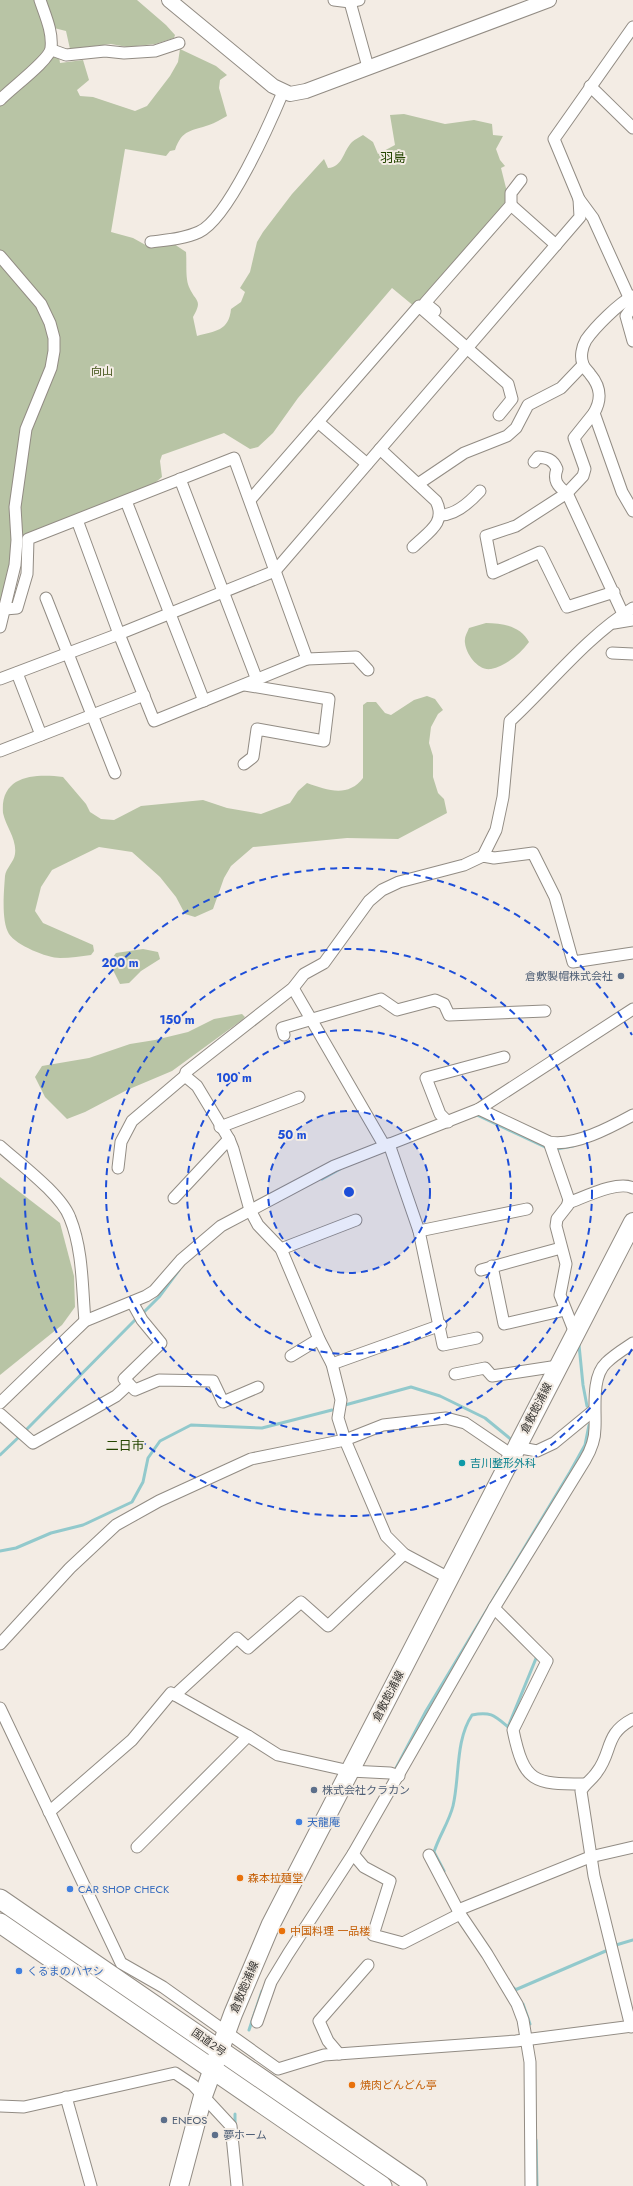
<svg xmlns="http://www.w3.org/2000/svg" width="633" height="2186" viewBox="0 0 633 2186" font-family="Jost,'Noto Sans JP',sans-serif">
  <rect width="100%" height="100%" fill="#f3ece4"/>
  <g fill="#b8c4a5">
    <path d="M 0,0 L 137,0 L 166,25 L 175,35 L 174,38 L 155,44 L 127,47 L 111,44 L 70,49 L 66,31 L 54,28 L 60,63 L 83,60 L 89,80 L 77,90 L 80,96 L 93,97 L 135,111 L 147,106 L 170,76 L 178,62 L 180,49 L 216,66 L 227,75 L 220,80 L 219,88 L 227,116 C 221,119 215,123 209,125 C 192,131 182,129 175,150 L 170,151 L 166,156 L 125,149 L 111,232 L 133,238 L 151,248 L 174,244 L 186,252 C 187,262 185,278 189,287 C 196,303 203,299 193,317 L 197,336 C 215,331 229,331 231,309 L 241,302 L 245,292 L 240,288 L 250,272 L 257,242 L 263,232 L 292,194 L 324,159 L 328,168 C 343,167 343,151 352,142 C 355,139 360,137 363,135 L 373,142 L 378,154 L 395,145 L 390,115 L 404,114 L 445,124 L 474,120 L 492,124 L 493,135 L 503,136 L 496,149 L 500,160 L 505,166 L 501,168 L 507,192 L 505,205 L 415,307 L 392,288 L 298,398 L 273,433 L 258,447 L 250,449 L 224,433 L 162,455 L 160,461 L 162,477 L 150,487 L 14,542 L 12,566 L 0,614 Z"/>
    <path d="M 486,623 C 502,623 521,626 529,642 C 520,654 506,666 491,669 C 478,671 466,654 465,643 C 464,637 467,633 469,628 Z"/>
    <path d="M 427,696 L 435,699 L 443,710 L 438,714 L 431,727 L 429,743 L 433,756 L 433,777 L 438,793 L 444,799 L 447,813 L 398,839 L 347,838 L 253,847 L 231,866 L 224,878 L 213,909 L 195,917 L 185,914 L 176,897 L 160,877 L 132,852 L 99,847 L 52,870 L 41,887 L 35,911 L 43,923 L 93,945 L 94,951 L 91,955 C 81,956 71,958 60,958 C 47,958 16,945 9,934 C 1,921 4,891 5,876 C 6,868 14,862 15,854 C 17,839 6,827 3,813 C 0,774 37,774 63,777 L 86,804 L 90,812 L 101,819 L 114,820 L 141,806 L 203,800 L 227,808 L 261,814 L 290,803 L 298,791 L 307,783 C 327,790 348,798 363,778 L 363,705 L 367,702 L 376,702 L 385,713 L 391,715 L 414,700 Z"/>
    <polygon points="143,949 158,952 160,959 141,971 129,983 120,984 109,962 116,953"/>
    <polygon points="242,1014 245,1017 242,1020 172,1071 127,1090 85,1112 67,1119 45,1097 35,1077 42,1066 89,1058 130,1044 155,1040 188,1032 214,1019"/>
    <polygon points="0,1177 60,1223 74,1276 75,1307 62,1325 0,1375"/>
  </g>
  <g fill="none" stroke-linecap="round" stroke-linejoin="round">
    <g stroke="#92c9cc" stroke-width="3">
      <polyline points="474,1116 477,1115 545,1147"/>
      <polyline points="557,1149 573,1146"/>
      <polyline points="322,1179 340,1169"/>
      <polyline points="144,1312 159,1297 179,1270"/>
      <polyline points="579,1345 583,1385 587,1406"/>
      <polyline points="345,1405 411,1387 440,1396 485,1418 513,1441"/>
      <polyline points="27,1429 135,1320"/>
      <polyline points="0,1455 20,1436"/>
      <polyline points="0,1551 16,1548 51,1533 83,1525 132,1502 143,1482 148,1458 160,1441 191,1425 262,1428 332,1410"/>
      <polyline points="394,1772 426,1711 570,1472 585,1445 589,1425"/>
      <path d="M 444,1871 L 434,1852 C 439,1836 449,1822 453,1806 C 460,1776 455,1741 472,1715 C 491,1711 495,1716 508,1727 L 537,1656"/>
      <polyline points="616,1945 633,1940"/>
      <polyline points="514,1988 515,1990 608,1950"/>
      <polyline points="523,2004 530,2024"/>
      <polyline points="249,2030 262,1991"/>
      <polyline points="235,2114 235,2126"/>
      <polyline points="536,2140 537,2186"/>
    </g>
    <g stroke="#928c84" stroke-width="13">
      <g id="minor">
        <polyline points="334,0 350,2 359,0"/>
        <polyline points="350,2 368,67"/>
        <polyline points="633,27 554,139 579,199 593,218 633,306"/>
        <polyline points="52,50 66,55 105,51 124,53 155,51 179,43"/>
        <polyline points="590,86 633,128"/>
        <path d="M 0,100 C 10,89 50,60 51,48 C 53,32 45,15 40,0"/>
        <polyline points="511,205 556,245"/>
        <path d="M 151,242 C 167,240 184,239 199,232 C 228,219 270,123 283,92"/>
        <polyline points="0,256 41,304 50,323 54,338 54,351 51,368 26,429 15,507 17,540 15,565 0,627"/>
        <path d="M 633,296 C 619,303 595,327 586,340 C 582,347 580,357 583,364 C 584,368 588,371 590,374 C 601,387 602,399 594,413 L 622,492 L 633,511"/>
        <polyline points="633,306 626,316 633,341"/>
        <polyline points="435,311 425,303 511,205 511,193 521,180"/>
        <polyline points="318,422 367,464"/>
        <path d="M 380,449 L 436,501 C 447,523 428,532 413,547"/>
        <path d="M 534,462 L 538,457 C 547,458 553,459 557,469 C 553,480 557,486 567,493 L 583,476 L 585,469 L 574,438 L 594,413"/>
        <polyline points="180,479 257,680"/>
        <polyline points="418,484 464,453 507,436 516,428 528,405 561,388 583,365"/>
        <polyline points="250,500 419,306 508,384 512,399 499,415"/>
        <polyline points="126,501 204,701"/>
        <path d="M 441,515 C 456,515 470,502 480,491"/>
        <polyline points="614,592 567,607 540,552 493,573 486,536 516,526 567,493 623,614"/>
        <polyline points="46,598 115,773"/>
        <polyline points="5,609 17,608 27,574 28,539 234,458 307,659 154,721 119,634 77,520"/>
        <polyline points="614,623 633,620"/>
        <polyline points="612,653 633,654"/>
        <polyline points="307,659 356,657 368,670"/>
        <polyline points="17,673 41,735"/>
        <polyline points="0,679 119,634 275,571 580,217 579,199"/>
        <polyline points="0,751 144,695"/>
        <polyline points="244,764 253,757 257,729 324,741 329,699 245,685"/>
        <path d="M 483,856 L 496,830 L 503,797 L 510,721 C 550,684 586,637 633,608"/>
        <polyline points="293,988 384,1145"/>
        <polyline points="284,1035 282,1028 381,999 397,1010 435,1000 444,1004 449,1015 545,1011"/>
        <path d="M 479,1109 L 549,1142 C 574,1147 611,1127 633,1115"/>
        <polyline points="448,1122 440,1114 426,1078 504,1057"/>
        <polyline points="220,1127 299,1097"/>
        <polyline points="549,1142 569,1200 568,1205 557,1219 556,1226 566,1264 560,1295 575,1333"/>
        <polyline points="389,1144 419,1231 443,1345 477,1338"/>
        <path d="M 0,1146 C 20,1164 61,1194 70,1218 C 83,1250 82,1287 85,1321"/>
        <polyline points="118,1168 121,1142 132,1121 185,1076"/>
        <polyline points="174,1198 229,1139"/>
        <path d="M 568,1203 C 585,1197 618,1180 633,1188"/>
        <polyline points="419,1231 527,1209"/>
        <polyline points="281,1249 356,1220"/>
        <polyline points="492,1266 504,1324 565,1310"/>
        <polyline points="481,1270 561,1248"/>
        <polyline points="291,1356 319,1339"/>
        <polyline points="332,1364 441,1325"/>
        <polyline points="455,1374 485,1368 492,1376 558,1366"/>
        <polyline points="129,1384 135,1390 159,1380 213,1381 223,1402 258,1387"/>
        <polyline points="0,1403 85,1321 146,1296 154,1291 181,1260 221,1226 334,1166 479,1109 633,1009"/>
        <polyline points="0,1414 33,1443 116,1396 129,1384 124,1379 161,1343 142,1320 132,1302"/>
        <polyline points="516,1447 537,1451 554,1443 593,1411"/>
        <polyline points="449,1578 404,1554 386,1536 345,1440 338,1418 341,1400 332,1364 319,1339 281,1249 258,1225 250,1210 233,1149 229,1139 197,1086 185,1076 186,1072 293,988 304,974 324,963 369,901 382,890 399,882 464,865 483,856 494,858 533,853 555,897 573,962 633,953"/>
        <path d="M 494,1608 L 547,1661 L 513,1730 C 524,1783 534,1784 584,1784"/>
        <polyline points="0,1644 70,1568 116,1525 159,1501 251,1459 345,1440 383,1425 446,1418 465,1423 512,1455"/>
        <polyline points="175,1695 248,1736 278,1755 350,1771 390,1773 399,1776"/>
        <polyline points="0,1708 121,1963 163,1987 278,2069 324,2055 516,2041 633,2026"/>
        <polyline points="49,1812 132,1740 171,1693 175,1695 237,1638 248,1648 301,1602 328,1626 404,1554"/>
        <polyline points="137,1847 248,1736"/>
        <polyline points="353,1854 364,1867 390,1881 373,1935 403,1943 460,1914"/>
        <polyline points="429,1855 460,1914 487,1954 517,2004 523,2020 530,2062 531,2186"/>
        <polyline points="458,1910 590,1857 633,1847"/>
        <path d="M 257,2022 L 271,1982 L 288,1954 L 353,1854 L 494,1608 L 585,1460 C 591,1450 595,1440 595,1428 C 596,1410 591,1377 606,1363 C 614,1355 624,1349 633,1343"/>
        <path d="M 631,2027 L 594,1876 L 581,1791 C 585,1783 592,1780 597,1772 C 613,1751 604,1734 633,1719"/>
        <polyline points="339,2054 328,2041 319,2021 368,1965"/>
        <polyline points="66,2097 91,2186"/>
        <polyline points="0,2106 24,2107 175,2073 193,2085 231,2126 237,2186"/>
      </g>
    </g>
    <g stroke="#928c84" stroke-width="16">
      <polyline id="tertiary" points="169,0 273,86 290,94 306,91 549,0"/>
    </g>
    <g stroke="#928c84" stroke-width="20">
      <polyline id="primary" points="179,2186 203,2096 233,2014 271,1924 633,1222"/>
    </g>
    <g stroke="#928c84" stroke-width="21">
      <g id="trunk">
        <polyline points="0,1899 417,2186"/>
        <polyline points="0,1923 382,2186"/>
      </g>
    </g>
    <use href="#minor" stroke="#fff" stroke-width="11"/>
    <use href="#tertiary" stroke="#fff" stroke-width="14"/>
    <use href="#primary" stroke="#fff" stroke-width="18"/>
    <use href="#trunk" stroke="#fff" stroke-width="19"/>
  </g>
  <circle cx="349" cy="1192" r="81" fill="#1d4ed8" fill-opacity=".12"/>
  <g fill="none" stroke="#1d4ed8" stroke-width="2" stroke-dasharray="7 5">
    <circle cx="349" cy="1192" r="81"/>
    <circle cx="349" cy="1192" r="162"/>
    <circle cx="349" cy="1192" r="243"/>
    <path d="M632 1349A324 324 0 1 1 632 1035"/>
  </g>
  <g fill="#5c6f8a" stroke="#f3ece4" stroke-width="1.5">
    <circle cx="621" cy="976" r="4"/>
    <circle cx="314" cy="1790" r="4"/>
    <circle cx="164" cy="2120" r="4"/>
    <circle cx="215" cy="2135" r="4"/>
  </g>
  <circle fill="#0f9aa8" stroke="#f3ece4" stroke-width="1.5" cx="462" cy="1463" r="4"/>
  <g fill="#3f7fe0" stroke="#f3ece4" stroke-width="1.5">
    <circle cx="299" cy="1822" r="4"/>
    <circle cx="70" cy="1889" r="4"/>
    <circle cx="19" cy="1971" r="4"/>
  </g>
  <g fill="#e8710a" stroke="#f3ece4" stroke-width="1.5">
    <circle cx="240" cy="1878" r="4"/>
    <circle cx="282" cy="1931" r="4"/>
    <circle cx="352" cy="2085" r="4"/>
  </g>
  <g text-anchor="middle" stroke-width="4" stroke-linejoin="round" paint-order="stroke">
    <g font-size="11" fill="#3e4f13" stroke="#f3ece4">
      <text x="102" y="375">向山</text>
    </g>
    <g font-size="11" fill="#4e5e75" stroke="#f3ece4" text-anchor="start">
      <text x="613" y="980" text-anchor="end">倉敷製帽株式会社</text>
      <text x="322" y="1794">株式会社クラカン</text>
      <text x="172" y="2124">ENEOS</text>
      <text x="223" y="2139">夢ホーム</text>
    </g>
    <g font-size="11" fill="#353330" stroke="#f3ece4">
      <text transform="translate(536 1408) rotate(-63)" y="4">倉敷飽浦線</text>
      <text transform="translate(388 1696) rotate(-63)" y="4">倉敷飽浦線</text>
      <text transform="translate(244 1987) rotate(-67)" y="4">倉敷飽浦線</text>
      <text transform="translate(209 2042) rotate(35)" y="4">国道2号</text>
    </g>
    <g font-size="11" fill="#0d838f" stroke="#f3ece4" text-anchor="start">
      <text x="470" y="1467">吉川整形外科</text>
    </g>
    <g font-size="11" fill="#366cbe" stroke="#f3ece4" text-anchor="start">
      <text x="307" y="1826">天龍庵</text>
      <text x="78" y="1893">CAR SHOP CHECK</text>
      <text x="27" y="1975">くるまのハヤシ</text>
    </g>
    <g font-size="11" fill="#c56008" stroke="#f3ece4" text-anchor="start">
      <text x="248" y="1882">森本拉麺堂</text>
      <text x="290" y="1935">中国料理 一品楼</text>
      <text x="360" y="2089">焼肉どんどん亭</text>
    </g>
    <g font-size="13" fill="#244500" stroke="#f3ece4">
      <text x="393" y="162">羽島</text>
      <text x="125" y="1450">二日市</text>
    </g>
  </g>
  <circle cx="349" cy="1192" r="6" fill="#1d4ed8" stroke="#f3ece4" stroke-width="2"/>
  <g font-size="12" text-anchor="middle" font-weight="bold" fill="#1d4ed8" stroke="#f3ece4" stroke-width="4" stroke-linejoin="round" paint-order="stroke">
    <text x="120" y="967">200 m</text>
    <text x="177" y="1024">150 m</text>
    <text x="234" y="1082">100 m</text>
    <text x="292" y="1139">50 m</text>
  </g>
</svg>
